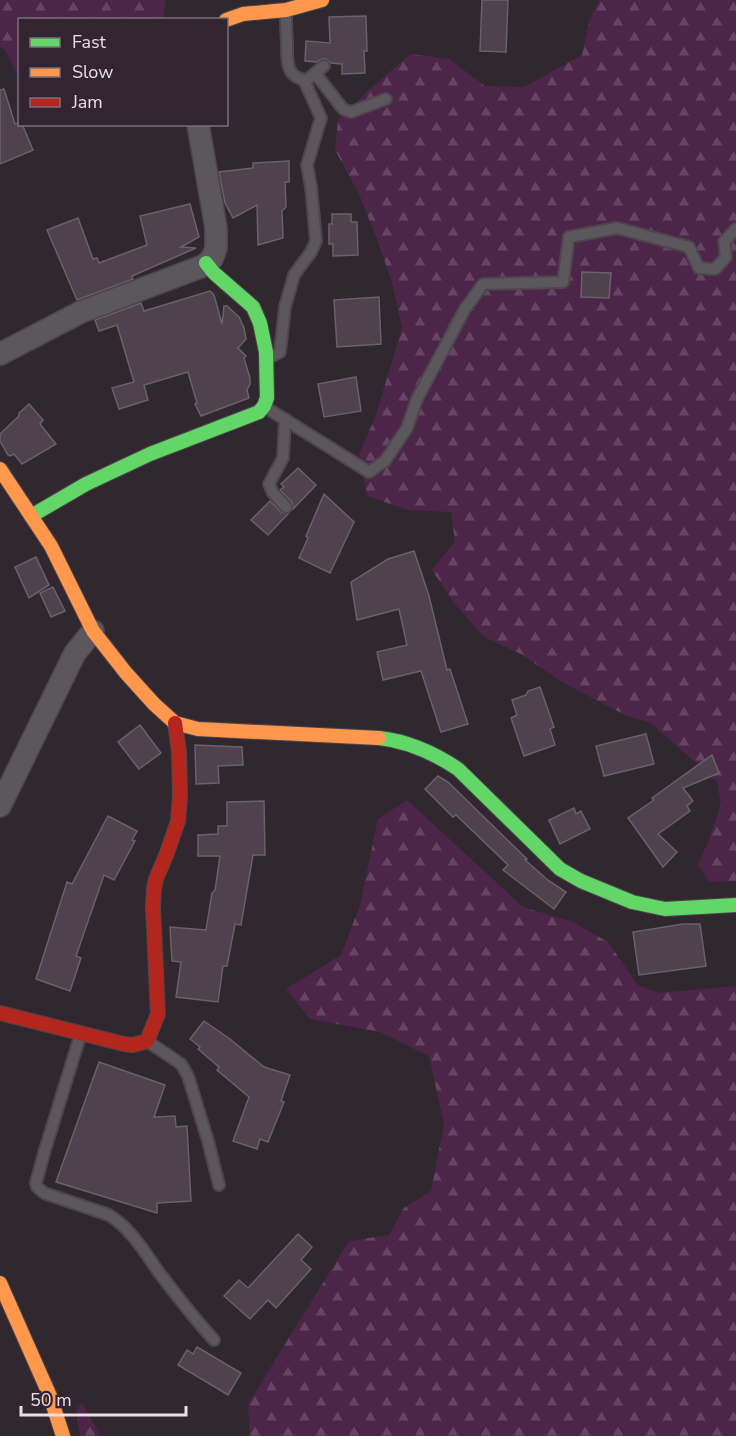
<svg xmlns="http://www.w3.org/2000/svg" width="736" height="1436" viewBox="0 0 736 1436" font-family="'Nunito Sans',sans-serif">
  <defs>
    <pattern id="forest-firs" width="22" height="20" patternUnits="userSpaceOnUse" patternTransform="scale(1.5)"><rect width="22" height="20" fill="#4c2549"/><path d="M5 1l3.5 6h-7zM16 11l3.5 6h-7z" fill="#664463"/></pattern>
  </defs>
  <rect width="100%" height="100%" fill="#30282e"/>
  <g fill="url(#forest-firs)">
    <polygon points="0,0 166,0 163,19 20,20 19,78 5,50 0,47"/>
    <polygon points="599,0 736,0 736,881 709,882 698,865 709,840 721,804 717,782 651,723 627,716 562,682 521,654 484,637 454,603 432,570 455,541 451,512 408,510 367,496 359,454 375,418 402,328 392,283 377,239 359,194 335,150 338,120 371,88 411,54 449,59 485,86 524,87 582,55 589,23"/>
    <polygon points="407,800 523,907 573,922 608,942 638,985 659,993 736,986 736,1436 250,1436 248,1404 349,1241 389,1235 404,1208 431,1191 444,1124 429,1056 380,1032 310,1019 286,989 341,955 360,905 378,819"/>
    <polygon points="82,1403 100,1436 80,1436 76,1410"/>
  </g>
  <g fill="#50414e" stroke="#686167" stroke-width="1.5">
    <polygon points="482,0 508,0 506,52 480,51"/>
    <polygon points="366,16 367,51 364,51 365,73 342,74 342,64 331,63 326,59 322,59 317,62 305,61 306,41 330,43 329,17"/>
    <polygon points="4,89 15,124 20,122 20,124 22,124 33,150 0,164 0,90"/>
    <polygon points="289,161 289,182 285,182 286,207 282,211 283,238 258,245 257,205 233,218 225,203 219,172 253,168 253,163"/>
    <polygon points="190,204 199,237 181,247 196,248 132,276 133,279 77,300 47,230 78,218 93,259 97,258 99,263 147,245 140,216"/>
    <polygon points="332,214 351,214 351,222 357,222 358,255 333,256 333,244 329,244 329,224 332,224"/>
    <polygon points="582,272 611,273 609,298 581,297"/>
    <polygon points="210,291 214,295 222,324 224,306 227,306 239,317 244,328 246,339 238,348 246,356 244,358 250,378 250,384 247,390 249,398 201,416 195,404 197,403 188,372 144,385 148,400 119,409 112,388 134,382 117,325 99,331 95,320 141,303 144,311"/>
    <polygon points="379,297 381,344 337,347 334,300"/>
    <polygon points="356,377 361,411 324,417 318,384"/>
    <polygon points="29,404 43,420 40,424 56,444 22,464 14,454 10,456 8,455 0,441 0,434 19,416 19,413"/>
    <polygon points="298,468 316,485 293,509 292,502 280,490 284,487 281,484"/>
    <polygon points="324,494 354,522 330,573 299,558 308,538 306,536"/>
    <polygon points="270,501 281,512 288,514 268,535 251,520"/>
    <polygon points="414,551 429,596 447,670 450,669 468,724 441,732 421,671 383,680 377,652 407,645 399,609 357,620 351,582 388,559"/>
    <polygon points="36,557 49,585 29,598 15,567"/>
    <polygon points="53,587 65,611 51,617 40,593"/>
    <polygon points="540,687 554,727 550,729 555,745 524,756 511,718 517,715 512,700 526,695 528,691"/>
    <polygon points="140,725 161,753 139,769 118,742"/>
    <polygon points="646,734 654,764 604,776 596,746"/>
    <polygon points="195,745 242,747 243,765 218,766 219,783 196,784"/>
    <polygon points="712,755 719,773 683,788 693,801 687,806 690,811 658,834 677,852 663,867 628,818 654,800 652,798"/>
    <polygon points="438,776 448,782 527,859 525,860 549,881 566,892 554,909 503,870 508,865 456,815 453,817 425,789"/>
    <polygon points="264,801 265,855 253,855 241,925 235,924 227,966 223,966 218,1002 176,997 181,962 172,961 170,927 206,930 212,893 215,890 220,856 198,856 198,835 218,834 218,826 227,826 227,802"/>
    <polygon points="574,808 576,814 581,811 590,829 560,844 549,820"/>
    <polygon points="108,816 137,831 132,840 135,841 114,880 104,875 76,956 81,958 70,991 36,979 67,882 72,884"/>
    <polygon points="683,924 700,924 706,966 639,975 633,932"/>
    <polygon points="204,1021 230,1039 264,1067 290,1075 281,1101 284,1102 268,1142 260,1139 257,1149 233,1141 249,1097 217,1070 219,1067 198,1049 200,1047 190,1039"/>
    <polygon points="99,1062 165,1085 154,1117 175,1116 176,1127 187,1126 191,1201 157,1203 157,1213 56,1182"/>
    <polygon points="298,1234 312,1247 301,1260 311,1269 276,1308 268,1300 250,1319 224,1296 239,1280 248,1288"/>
    <polygon points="197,1347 241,1373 228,1395 178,1365 187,1350 193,1354"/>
  </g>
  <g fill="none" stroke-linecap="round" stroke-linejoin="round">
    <g stroke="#4d464c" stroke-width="14">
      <g id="lane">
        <path d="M 286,12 C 286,22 286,32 287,42 C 287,59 285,78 307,80 L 324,66"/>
        <polyline points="315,73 343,109 351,112 386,99"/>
        <polyline points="268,358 280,352 285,307 294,275 311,252 316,241 311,187 307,165 321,118 304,80"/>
        <polyline points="265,407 369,472 385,461 407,428 417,399 465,309 483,284 563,282 569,237 617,228 689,247 699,268 715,269 726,257 724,242 736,229"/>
        <polyline points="285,419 283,458 269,484 273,493 286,507"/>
        <path d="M 81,1033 L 44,1153 L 36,1183 L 37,1187 L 44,1193 L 109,1215 C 130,1228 144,1251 158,1271 C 176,1295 194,1318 214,1340"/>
        <polyline points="147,1041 181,1064 188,1076 208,1141 219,1185"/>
      </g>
    </g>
    <g stroke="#4d464c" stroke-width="24">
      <g id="street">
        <polyline points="0,354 81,312 203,266 212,259 216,248 216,228 198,124"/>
        <polyline points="0,806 75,653 93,631"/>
      </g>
    </g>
    <g stroke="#4d464c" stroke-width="16">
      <g id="fast">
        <polyline points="31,516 86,484 150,454 259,412 264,406 267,398 266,352 260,323 253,307 214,273 206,263"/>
        <path d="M 379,738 C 408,741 434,753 458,769 L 560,869 L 581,881 L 632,902 L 665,909 L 736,905"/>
      </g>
    </g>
    <g stroke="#4d464c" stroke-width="16">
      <g id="slow">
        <polyline points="226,20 243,14 286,10 322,0"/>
        <polyline points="0,469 51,546 93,631 126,673 154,704 175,723 198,729 379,738"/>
        <polyline points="0,1283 50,1396 63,1436"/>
      </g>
    </g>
    <g stroke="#4d464c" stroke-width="16">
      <polyline id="jam" points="0,1013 124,1044 133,1045 147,1041 158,1014 153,907 154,888 156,879 167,853 178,821 180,796 179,752 175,723"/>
    </g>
    <use href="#lane" stroke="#5c575c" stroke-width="10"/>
    <use href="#street" stroke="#5c575c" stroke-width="21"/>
    <use href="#fast" stroke="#63d668" stroke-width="14"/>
    <use href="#slow" stroke="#ff974d" stroke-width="14"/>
    <use href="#jam" stroke="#b3261e" stroke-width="14"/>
  </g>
  <rect x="18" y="18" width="210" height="108" fill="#332431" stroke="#7b6e7a" stroke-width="1.5"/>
  <rect x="30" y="38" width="30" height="9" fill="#63d668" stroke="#7b6e7a" stroke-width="1.5"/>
  <text x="72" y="48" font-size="18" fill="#e8dee7">Fast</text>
  <rect x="30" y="68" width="30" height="9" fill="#ff974d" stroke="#7b6e7a" stroke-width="1.5"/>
  <text x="72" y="78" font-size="18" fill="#e8dee7">Slow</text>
  <rect x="30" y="98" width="30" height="9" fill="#b3261e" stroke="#7b6e7a" stroke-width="1.5"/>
  <text x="72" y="108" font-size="18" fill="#e8dee7">Jam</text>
  <path d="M21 1406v9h165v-9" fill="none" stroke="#e8dee7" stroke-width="3"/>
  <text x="30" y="1406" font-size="18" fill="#e8dee7" stroke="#332431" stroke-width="4.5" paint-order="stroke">50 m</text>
</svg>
